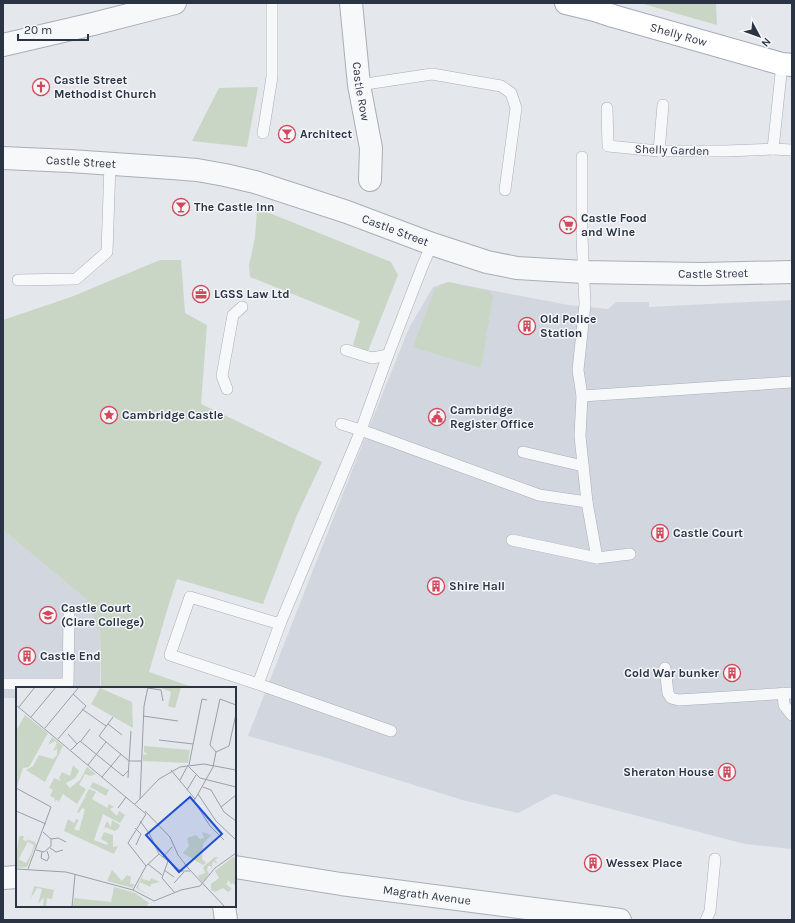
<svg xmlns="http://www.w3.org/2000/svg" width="795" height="923" viewBox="0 0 795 923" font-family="Karla,sans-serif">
  <rect width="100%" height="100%" fill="#e4e7ec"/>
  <g fill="#d2d6de">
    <polygon points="448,282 568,305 608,309 616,302 649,302 649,307 792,300 792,849 745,844 554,794 518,813 466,801 320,756 248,736 366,435 409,328 433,287"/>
    <polygon points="3,530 86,599 100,632 100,688 17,688 17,698 3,698"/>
  </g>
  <g fill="#c9d6c5">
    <polygon points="640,3 716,3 717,25"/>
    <polygon points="258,87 247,147 192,141 219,88"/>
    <polygon points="257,208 391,262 398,275 368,351 353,345 360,321 250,277 249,265 255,238"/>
    <polygon points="160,260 181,260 185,313 207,325 201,404 322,462 297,515 263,604 177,579 168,607 149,672 195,688 101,688 100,632 86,599 3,530 3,320 71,297"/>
    <polygon points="448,282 490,291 493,296 481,368 413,347 435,289"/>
  </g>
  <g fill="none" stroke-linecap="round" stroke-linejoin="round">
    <g stroke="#a9aeb7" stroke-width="12">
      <g id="service">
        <polyline points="782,64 773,149 792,150"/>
        <polyline points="359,85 432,74 501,86 511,93 516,108 505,190"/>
        <polyline points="607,108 608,146 659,151 726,151 773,149"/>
        <polyline points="263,133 272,77 272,3"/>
        <polyline points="659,151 663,105"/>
        <polyline points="18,280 76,279 107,252 110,164"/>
        <polyline points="346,350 372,358 388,355"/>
        <polyline points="227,389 222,376 233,315 242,307"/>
        <polyline points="582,396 792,382"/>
        <polyline points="341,424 361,430 539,495 587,502 580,436 582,396 578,370 585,304 582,236 582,157"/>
        <polyline points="523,452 583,466"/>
        <polyline points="587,502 597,558"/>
        <polyline points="512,540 597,558 630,554"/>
        <polyline points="280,624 361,430 388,355 422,267 432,244"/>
        <polyline points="665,668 668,693 671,698 679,700 792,693"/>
        <polyline points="3,684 68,684 69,616"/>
        <polyline points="258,684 280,624 190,597 170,655 258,684 391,731"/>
        <polyline points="783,693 784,705 792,715"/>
        <polyline points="706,920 710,911 715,859"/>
      </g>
    </g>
    <g stroke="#a9aeb7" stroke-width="24">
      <g id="minor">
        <path id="s1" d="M 351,3 L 359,85 L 371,148 L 370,180"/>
        <polyline points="3,45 93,24 175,3"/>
        <path id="s2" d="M 235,867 L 341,884 L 620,920"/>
        <polyline points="3,878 17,877"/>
        <polyline points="224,906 226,920"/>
      </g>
    </g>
    <g stroke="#a9aeb7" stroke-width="24">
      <g id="tertiary">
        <path id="s3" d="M 3,158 L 70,161 L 172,168 L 197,170 L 225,175 L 255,182 L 347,212 L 432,244 L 487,262 L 517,268 L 584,272 L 639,273 L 702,274 L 792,272"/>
      </g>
    </g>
    <g stroke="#a3abb8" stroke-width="24">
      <g id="primary">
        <path id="s4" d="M 566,3 L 595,10 L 613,16 L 782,64 L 792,65"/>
      </g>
    </g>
    <use href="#service" stroke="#f7f8fa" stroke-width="11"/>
    <use href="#minor" stroke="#f7f8fa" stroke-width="22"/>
    <use href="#tertiary" stroke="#f7f8fa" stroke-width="22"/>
    <use href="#primary" stroke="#fff" stroke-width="22"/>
  </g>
  <defs>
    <g id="church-ring" transform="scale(0.9)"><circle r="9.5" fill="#f4f6f9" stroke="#d1495b" stroke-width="1.5"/><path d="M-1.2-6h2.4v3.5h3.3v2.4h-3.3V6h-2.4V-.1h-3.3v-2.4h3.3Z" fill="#d1495b"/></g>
    <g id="bar-ring" transform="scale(0.9)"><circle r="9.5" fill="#f4f6f9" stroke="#d1495b" stroke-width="1.5"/><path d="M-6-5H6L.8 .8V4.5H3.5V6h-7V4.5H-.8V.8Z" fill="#d1495b"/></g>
    <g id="supermarket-ring" transform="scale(0.9)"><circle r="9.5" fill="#f4f6f9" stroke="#d1495b" stroke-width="1.5"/><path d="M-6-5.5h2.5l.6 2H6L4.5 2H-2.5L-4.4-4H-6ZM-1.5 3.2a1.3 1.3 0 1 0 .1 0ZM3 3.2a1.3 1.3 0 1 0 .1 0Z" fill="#d1495b"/></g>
    <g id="office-ring" transform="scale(0.9)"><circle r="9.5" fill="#f4f6f9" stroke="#d1495b" stroke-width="1.5"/><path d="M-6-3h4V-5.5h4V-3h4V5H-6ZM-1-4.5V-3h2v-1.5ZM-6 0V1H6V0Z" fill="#d1495b"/></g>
    <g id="building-ring" transform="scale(0.9)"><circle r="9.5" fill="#f4f6f9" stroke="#d1495b" stroke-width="1.5"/><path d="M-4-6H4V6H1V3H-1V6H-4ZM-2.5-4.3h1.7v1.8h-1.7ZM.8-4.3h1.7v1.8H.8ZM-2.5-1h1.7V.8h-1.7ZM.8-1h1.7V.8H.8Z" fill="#d1495b"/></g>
    <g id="sight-ring" transform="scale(0.9)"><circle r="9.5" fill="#f4f6f9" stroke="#d1495b" stroke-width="1.5"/><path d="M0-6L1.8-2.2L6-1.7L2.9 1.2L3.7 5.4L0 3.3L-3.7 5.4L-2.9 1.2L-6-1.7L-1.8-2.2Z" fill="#d1495b"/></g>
    <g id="civic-ring" transform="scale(0.9)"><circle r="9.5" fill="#f4f6f9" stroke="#d1495b" stroke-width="1.5"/><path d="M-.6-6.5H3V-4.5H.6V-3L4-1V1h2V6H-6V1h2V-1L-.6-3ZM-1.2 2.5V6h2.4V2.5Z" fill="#d1495b"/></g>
    <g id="university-ring" transform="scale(0.9)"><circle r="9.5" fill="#f4f6f9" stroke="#d1495b" stroke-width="1.5"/><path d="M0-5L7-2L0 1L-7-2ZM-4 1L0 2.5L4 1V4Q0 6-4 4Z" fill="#d1495b"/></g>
  </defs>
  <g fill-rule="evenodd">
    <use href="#church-ring" x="41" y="87"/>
    <use href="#bar-ring" x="287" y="134"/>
    <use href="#bar-ring" x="181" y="207"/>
    <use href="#supermarket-ring" x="568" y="225"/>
    <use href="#office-ring" x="201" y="294"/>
    <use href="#building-ring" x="527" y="326"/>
    <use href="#sight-ring" x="109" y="415"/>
    <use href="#civic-ring" x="437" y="417"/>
    <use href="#building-ring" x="660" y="533"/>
    <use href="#building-ring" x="436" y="586"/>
    <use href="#university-ring" x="48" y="615"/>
    <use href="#building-ring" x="27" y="656"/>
    <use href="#building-ring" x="732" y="673"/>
    <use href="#building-ring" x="727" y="772"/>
    <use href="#building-ring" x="593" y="863"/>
  </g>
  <g text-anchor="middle" stroke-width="3" stroke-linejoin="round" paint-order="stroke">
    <g font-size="12" fill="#2b3445" stroke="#f4f6f9">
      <text dy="4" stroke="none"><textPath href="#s4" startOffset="117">Shelly Row</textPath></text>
      <text dy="4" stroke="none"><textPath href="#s1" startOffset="89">Castle Row</textPath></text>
      <text transform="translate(672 150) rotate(2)" y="4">Shelly Garden</text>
      <text dy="4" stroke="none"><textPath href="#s3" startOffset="78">Castle Street</textPath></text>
      <text dy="4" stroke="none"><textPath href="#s3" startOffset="402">Castle Street</textPath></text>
      <text dy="4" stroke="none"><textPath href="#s3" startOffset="726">Castle Street</textPath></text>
      <text dy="4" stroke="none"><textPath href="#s2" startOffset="194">Magrath Avenue</textPath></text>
    </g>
    <g font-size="12" font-weight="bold" fill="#2b3445" stroke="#f4f6f9" text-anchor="start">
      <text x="54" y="84">Castle Street<tspan x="54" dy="14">Methodist Church</tspan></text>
      <text x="300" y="138">Architect</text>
      <text x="194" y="211">The Castle Inn</text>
      <text x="581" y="222">Castle Food<tspan x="581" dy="14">and Wine</tspan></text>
      <text x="214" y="298">LGSS Law Ltd</text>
      <text x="540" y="323">Old Police<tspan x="540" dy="14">Station</tspan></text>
      <text x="450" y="414">Cambridge<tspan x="450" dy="14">Register Office</tspan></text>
      <text x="122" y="419">Cambridge Castle</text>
      <text x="673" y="537">Castle Court</text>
      <text x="449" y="590">Shire Hall</text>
      <text x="61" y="612">Castle Court<tspan x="61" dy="14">(Clare College)</tspan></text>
      <text x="40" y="660">Castle End</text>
      <text x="719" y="677" text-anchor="end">Cold War bunker</text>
      <text x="714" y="776" text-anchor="end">Sheraton House</text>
      <text x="606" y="867">Wessex Place</text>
    </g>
  </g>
  <g transform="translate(16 687)">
    <rect width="220" height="220" fill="#e4e7ec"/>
    <path d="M 143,0 L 165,0 L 159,21 L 152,19 L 155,5 ZM 84,1 L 116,15 L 117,41 L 75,17 ZM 9,28 L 32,46 L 13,80 L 7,81 L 1,100 L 0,44 ZM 36,50 L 47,59 L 29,95 L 10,83 L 17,79 L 23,68 L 37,72 L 41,68 L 41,62 L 37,64 L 41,56 L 39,54 L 32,58 ZM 128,59 L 174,63 L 172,76 L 127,74 L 127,68 L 132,67 L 128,65 ZM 57,78 L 63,84 L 59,91 L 50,96 L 55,103 L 54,101 L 64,93 L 71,80 L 80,87 L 74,89 L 69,87 L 63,98 L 70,102 L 61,117 L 47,107 L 42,116 L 42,113 L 38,114 L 39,111 L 34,109 L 37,103 L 33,101 L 38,91 L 45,94 L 43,91 L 46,85 L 54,89 ZM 77,95 L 93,103 L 90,109 L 74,100 ZM 73,102 L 80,105 L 76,112 L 91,121 L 93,117 L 98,120 L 94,122 L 101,129 L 103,124 L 109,128 L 104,136 L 87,127 L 78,153 L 91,158 L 92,156 L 85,152 L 88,145 L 97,148 L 97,160 L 102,159 L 98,167 L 48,144 L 52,132 L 58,136 L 60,132 L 63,133 L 58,142 L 63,144 L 69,122 L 66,121 L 63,126 L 61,125 L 69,110 L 72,111 L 69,109 ZM 96,133 L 104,138 L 103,141 L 99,144 L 89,140 L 87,143 L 91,134 L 95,140 ZM 186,145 L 195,148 L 187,157 L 186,172 L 190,176 L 187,178 L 167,166 L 173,159 L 171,151 L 180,148 L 184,152 L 188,151 ZM 3,149 L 8,149 L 7,153 L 10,154 L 13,152 L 3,172 L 0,171 ZM 13,153 L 19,155 L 20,158 L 11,180 L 0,181 L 0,171 L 10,176 L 16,165 L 18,158 L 12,155 ZM 199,170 L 202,170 L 199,173 L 202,177 L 197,174 L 195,184 L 195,179 L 192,179 L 191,183 L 193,187 L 188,194 L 185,194 L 182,189 L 189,186 L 187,180 ZM 217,170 L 220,172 L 219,198 L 216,196 L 215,198 L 213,193 L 210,197 L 216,202 L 212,205 L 207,201 L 199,205 L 195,203 L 195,197 L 203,191 L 199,184 ZM 96,183 L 106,194 L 111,188 L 115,190 L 114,197 L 118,197 L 117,201 L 91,194 ZM 127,187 L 126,192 L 134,194 L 135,191 L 144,195 L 135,197 L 134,200 L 124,195 L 122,201 L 135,210 L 120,201 ZM 18,199 L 38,203 L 36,212 L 31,211 L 30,219 L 27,219 L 28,210 L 22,217 L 26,202 L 21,201 L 15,211 ZM 98,200 L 119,206 L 133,216 L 130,220 L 57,220 L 58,211 L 95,215 Z" fill="#c9d6c5"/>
    <path fill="none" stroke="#9a9fa9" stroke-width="1" d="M 132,1 L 145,3 L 147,14M 0,18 L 130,127M 3,20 L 19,0M 66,22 L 90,39M 127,29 L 162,34M 15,30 L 40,0M 97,30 L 83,49 L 113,74 L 125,74M 92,37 L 106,48M 29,41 L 63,0M 52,47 L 61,57M 42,52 L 70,19 L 57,7M 143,53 L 177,57M 65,54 L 74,42M 55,63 L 64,54 L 107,89 L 113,83M 200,65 L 194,58 L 204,12 L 220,18M 72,78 L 90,55M 171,78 L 184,91 L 220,100M 173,78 L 186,12 L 191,13M 155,83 L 179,112M 86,90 L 105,67M 112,91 L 115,44M 164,93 L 171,80M 187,100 L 195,103 L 208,125 L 220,134M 0,101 L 35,120 L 12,182M 171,103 L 180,88M 182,107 L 200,134 L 220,153M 124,112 L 128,19 L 132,0M 119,117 L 143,92 L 164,80 L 188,77 L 220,83M 205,120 L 220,108M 102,121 L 110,110M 0,124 L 30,137M 129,124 L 154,150 L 162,168 L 172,181 L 209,220M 130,127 L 112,156 L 130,179M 119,141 L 125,147 L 120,158M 35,152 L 42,151 L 50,155M 208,153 L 194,139 L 178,114 L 197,80 L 200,65 L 213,59 L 220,27M 34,161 L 40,165 L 47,163M 20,163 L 28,165 L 35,159 L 35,152 L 27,145M 26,165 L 25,171 L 31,174 L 33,170 L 31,164M 143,167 L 165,184 L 174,184M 147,170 L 156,160M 152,174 L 146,191 L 159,206M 132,177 L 146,188M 0,182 L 50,185 L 117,203 L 138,214M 148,183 L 158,190M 158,196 L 168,185M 117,203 L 130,179 L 143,167 L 133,146 L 124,134M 138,214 L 165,203 L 184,199 L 199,181 L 220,166M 56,220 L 59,188"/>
    <path fill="#1d4ed8" fill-opacity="0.15" stroke="#1d4ed8" stroke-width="2" d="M 174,110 L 206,147 L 163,185 L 130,148 Z"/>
    <rect width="220" height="220" fill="none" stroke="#2b3445" stroke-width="2"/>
  </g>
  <rect width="795" height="923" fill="none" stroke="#2b3445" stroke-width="8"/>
  <g transform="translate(759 36) rotate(131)" stroke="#f4f6f9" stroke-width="3" paint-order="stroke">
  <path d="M0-3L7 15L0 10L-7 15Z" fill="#2b3445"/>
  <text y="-6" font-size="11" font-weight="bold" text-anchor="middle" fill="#2b3445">N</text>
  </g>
  <path d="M18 34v6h70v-6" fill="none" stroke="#2b3445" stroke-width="2"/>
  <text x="24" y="34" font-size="12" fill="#2b3445" stroke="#f4f6f9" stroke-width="3" paint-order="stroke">20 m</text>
</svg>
